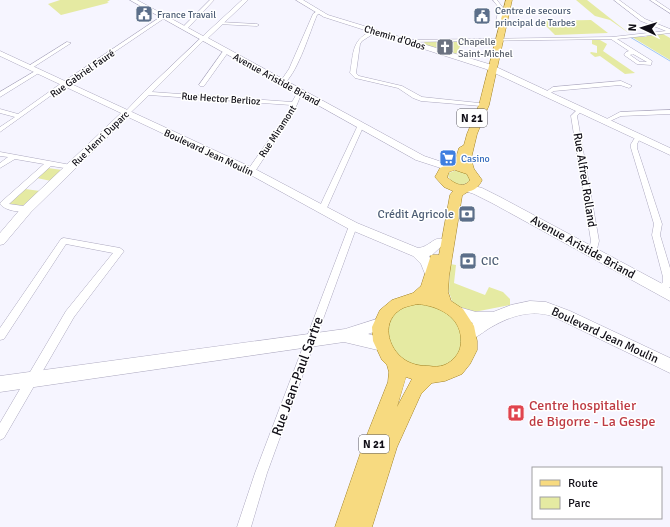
<svg xmlns="http://www.w3.org/2000/svg" width="670" height="527" viewBox="0 0 670 527" font-family="Signika,sans-serif">
  <rect width="100%" height="100%" fill="#f6f5ff"/>
  <g fill="#e5eaa2">
    <polygon points="60,0 110,0 107,2 109,3 108,3 61,15 48,4"/>
    <polygon points="576,0 587,0 630,34 610,20 595,16"/>
    <polygon points="591,20 608,33 555,35 541,21"/>
    <polygon points="663,34 670,38 670,60 632,37 647,37 646,36"/>
    <polygon points="592,40 600,40 607,44 603,51 635,73 625,74 600,56 595,57 590,53 591,52 597,53 597,46 592,44"/>
    <polygon points="463,41 456,54 426,45 424,42"/>
    <polygon points="48,168 62,170 51,181 37,178"/>
    <path d="M 454,171 C 461,171 467,172 470,179 C 467,186 460,185 453,183 L 448,176 L 449,173 Z"/>
    <polygon points="25,189 40,191 24,206 9,204"/>
    <polygon points="450,264 456,265 454,283 485,295 489,287 503,292 510,299 510,305 474,312 457,306 452,301 449,292"/>
    <path d="M 408,303 L 424,303 L 448,311 L 463,332 L 460,353 C 451,362 441,370 428,370 C 403,370 375,338 393,314 C 396,310 403,307 408,303 Z"/>
  </g>
  <g fill="none" stroke-linecap="round" stroke-linejoin="round">
    <polyline stroke="#a3c8f4" stroke-width="1" points="630,37 670,61"/>
    <g stroke="#aca8bf" stroke-width="1">
      <g id="street">
        <polygon points="210,0 214,0 187,29 183,29 183,27"/>
        <polygon points="493,0 497,0 503,8 501,26 497,25 496,21 499,8"/>
        <path d="M 614,0 L 619,0 L 645,19 L 670,29 L 670,33 L 617,39 L 652,61 L 651,65 L 637,64 L 624,55 L 626,52 L 629,51 L 611,39 L 408,42 L 406,41 L 408,40 L 612,37 L 666,31 L 641,21 ZM 633,54 L 647,62 L 640,62 L 630,55 Z"/>
        <polygon points="650,0 655,0 670,10 670,13"/>
        <path d="M 317,11 L 321,12 L 317,15 C 309,34 299,69 285,83 L 281,83 L 280,82 L 289,69 L 313,14 Z"/>
        <polygon points="162,16 166,17 67,84 0,132 0,127 15,117 0,113 0,109 18,114 63,82"/>
        <polygon points="220,22 257,24 259,25 257,26 218,24"/>
        <path d="M 374,30 L 376,31 L 376,32 L 362,41 L 360,44 L 356,73 L 359,76 L 402,86 L 422,97 L 479,103 L 481,104 L 481,106 L 421,101 L 413,98 L 398,88 L 355,78 L 350,73 C 354,52 351,39 374,30 Z"/>
        <polygon points="202,37 206,38 152,92 292,102 296,95 304,92 307,94 300,97 293,114 254,173 251,173 247,171 287,114 291,105 149,95 129,114 124,113 144,92"/>
        <polygon points="67,42 71,43 32,68 27,67"/>
        <polygon points="224,50 229,51 204,86 200,86 199,85"/>
        <polygon points="37,70 42,71 0,97 0,92"/>
        <polygon points="621,81 632,86 629,88 620,85 554,91 547,95 544,93 553,87"/>
        <polygon points="580,107 583,109 577,116 599,241 596,253 592,256 588,253 591,241 571,116"/>
        <polygon points="670,110 670,114 621,116 608,122 603,121 620,112"/>
        <polygon points="361,123 364,125 326,210 325,212 319,212 318,210 358,125"/>
        <polygon points="638,135 641,137 637,144 637,148 662,224 660,235 670,268 670,287 660,294 657,293 655,290 663,282 663,277 652,235 654,224 631,148 631,144 636,136"/>
        <path d="M 0,152 L 71,165 L 75,167 L 71,169 L 51,166 L 9,204 L 30,207 L 31,209 L 30,211 C 22,213 5,211 0,204 L 1,202 L 44,164 L 15,159 L 0,168 L 0,163 L 8,157 L 0,156 Z"/>
        <polygon points="353,223 357,226 267,473 251,527 237,527 255,473 349,226"/>
        <polygon points="64,238 120,248 124,251 74,317 4,438 0,440 0,423 66,311 113,253 66,244 4,339 0,340 0,328 61,239"/>
      </g>
    </g>
    <g stroke="#aca8bf" stroke-width="1">
      <g id="secondary">
        <polygon points="130,0 137,0 203,36 242,0 248,0 208,38 424,156 454,166 455,168 450,171 416,160"/>
        <polygon points="296,0 303,0 328,15 492,65 670,148 670,155 486,69 324,17"/>
        <path d="M 0,51 L 255,169 L 357,223 L 418,248 C 430,247 433,236 444,239 L 446,242 L 432,255 L 429,256 L 439,275 L 437,279 L 432,280 L 427,279 L 421,264 L 413,256 L 349,229 L 247,173 L 128,117 L 31,212 L 4,244 L 0,245 L 0,233 L 23,206 L 121,113 L 0,56 Z"/>
        <polygon points="466,184 482,188 500,197 670,288 670,301 492,203 474,194 462,190 461,188 462,186"/>
        <path d="M 530,301 L 546,302 L 570,311 L 670,358 L 670,373 L 552,316 C 529,309 508,317 488,329 C 482,333 476,338 469,340 L 464,339 L 462,334 L 464,329 L 473,323 L 450,316 L 448,312 L 450,308 L 455,306 L 476,312 L 493,312 L 511,305 Z"/>
        <polygon points="380,318 385,320 387,324 385,328 368,334 387,339 390,344 387,349 382,351 344,342 0,392 0,376 345,329"/>
      </g>
    </g>
    <g stroke="#a38325" stroke-width="1">
      <path id="primary" d="M 506,0 L 512,0 L 489,105 L 477,134 L 471,159 L 474,169 L 482,180 C 475,194 470,188 462,196 L 449,276 L 448,292 L 451,301 L 463,309 L 474,326 L 477,341 L 477,350 L 470,364 L 462,374 L 445,381 L 432,383 L 421,394 L 397,447 L 372,527 L 335,527 L 365,440 L 388,382 L 389,372 L 387,365 L 382,360 L 373,341 L 372,327 L 380,310 L 392,300 L 413,293 L 421,286 L 431,255 L 439,255 L 450,195 L 453,191 L 444,187 L 435,177 L 440,168 L 455,161 L 459,148 L 464,145 L 467,134 L 479,105 ZM 455,170 L 467,174 L 470,180 C 464,189 455,184 448,178 L 447,177 L 449,172 ZM 418,304 C 438,306 460,316 461,339 C 461,346 460,351 456,356 C 449,365 440,368 429,366 C 421,366 413,365 405,360 C 387,348 380,320 403,308 C 408,306 413,305 418,304 ZM 406,377 L 412,379 L 397,407 Z"/>
    </g>
    <use href="#street" fill="#fff" fill-rule="evenodd"/>
    <use href="#secondary" fill="#fff" fill-rule="evenodd"/>
    <use href="#primary" fill="#f7da80" fill-rule="evenodd"/>
  </g>
  <defs>
    <g id="civic-square" transform="scale(0.9)"><rect x="-9" y="-9" width="18" height="18" rx="4" fill="#5c6f8a" stroke="#fff"/><path d="M-.6-6.5H3V-4.5H.6V-3L4-1V1h2V6H-6V1h2V-1L-.6-3ZM-1.2 2.5V6h2.4V2.5Z" fill="#fff"/></g>
    <g id="church-square" transform="scale(0.9)"><rect x="-9" y="-9" width="18" height="18" rx="4" fill="#6b7280" stroke="#fff"/><path d="M-1.2-6h2.4v3.5h3.3v2.4h-3.3V6h-2.4V-.1h-3.3v-2.4h3.3Z" fill="#fff"/></g>
    <g id="supermarket-square" transform="scale(0.9)"><rect x="-9" y="-9" width="18" height="18" rx="4" fill="#3f7fe0" stroke="#fff"/><path d="M-6-5.5h2.5l.6 2H6L4.5 2H-2.5L-4.4-4H-6ZM-1.5 3.2a1.3 1.3 0 1 0 .1 0ZM3 3.2a1.3 1.3 0 1 0 .1 0Z" fill="#fff"/></g>
    <g id="bank-square" transform="scale(0.9)"><rect x="-9" y="-9" width="18" height="18" rx="4" fill="#5c6f8a" stroke="#fff"/><path d="M-6-4H6V4H-6ZM0-2.3a2.3 2.3 0 1 0 0 4.6a2.3 2.3 0 1 0 0-4.6Z" fill="#fff"/></g>
    <g id="hospital-square" transform="scale(0.9)"><rect x="-9" y="-9" width="18" height="18" rx="4" fill="#e0444e" stroke="#fff"/><path d="M-5-5h3v3.5h4V-5h3V5h-3V1.5h-4V5h-3Z" fill="#fff"/></g>
  </defs>
  <g fill-rule="evenodd">
    <use href="#civic-square" x="144" y="14"/>
    <use href="#civic-square" x="482" y="16"/>
    <use href="#church-square" x="445" y="47"/>
    <use href="#supermarket-square" x="448" y="158"/>
    <use href="#bank-square" x="467" y="214"/>
    <use href="#bank-square" x="468" y="261"/>
    <use href="#hospital-square" x="516" y="413"/>
  </g>
  <g text-anchor="middle" stroke-width="3" stroke-linejoin="round" paint-order="stroke">
    <g font-size="10" fill="#4e5e75" stroke="#fff" text-anchor="start">
      <text x="495" y="14">Centre de secours<tspan x="495" dy="12">principal de Tarbes</tspan></text>
      <text x="157" y="18">France Travail</text>
    </g>
    <g font-size="10" fill="#110f17" stroke="#fff">
      <text transform="translate(395 37) rotate(17)" y="4">Chemin d'Odos</text>
      <text transform="translate(82 73) rotate(-35)" y="4">Rue Gabriel Fauré</text>
      <text transform="translate(277 79) rotate(29)" y="4">Avenue Aristide Briand</text>
      <text transform="translate(221 98) rotate(4)" y="4">Rue Hector Berlioz</text>
      <text transform="translate(277 131) rotate(-57)" y="4">Rue Miramont</text>
      <text transform="translate(100 138) rotate(-44)" y="4">Rue Henri Duparc</text>
      <text transform="translate(209 152) rotate(25)" y="4">Boulevard Jean Moulin</text>
    </g>
    <g font-size="10" fill="#5b616d" stroke="#fff" text-anchor="start">
      <text x="458" y="45">Chapelle<tspan x="458" dy="12">Saint-Michel</tspan></text>
    </g>
    <g font-size="10" fill="#366cbe" stroke="#fff" text-anchor="start">
      <text x="461" y="162">Casino</text>
    </g>
    <g fill="#fff" stroke="#58575d" stroke-width="1">
      <rect x="457" y="109" width="30" height="18" rx="3"/>
      <rect x="359" y="435" width="30" height="18" rx="3"/>
    </g>
    <g font-size="11" font-weight="bold" fill="#110f17">
      <text x="472" y="122">N 21</text>
      <text x="374" y="448">N 21</text>
    </g>
    <g font-size="12" fill="#110f17" stroke="#fff">
      <text transform="translate(585 180) rotate(81)" y="4">Rue Alfred Rolland</text>
      <text transform="translate(583 247) rotate(29)" y="4">Avenue Aristide Briand</text>
      <text transform="translate(605 335) rotate(25)" y="4">Boulevard Jean Moulin</text>
    </g>
    <g font-size="12" fill="#4e5e75" stroke="#fff" text-anchor="end">
      <text x="454" y="218">Crédit Agricole</text>
      <text x="481" y="265" text-anchor="start">CIC</text>
    </g>
    <g font-size="14" fill="#110f17" stroke="#fff">
      <text transform="translate(297 376) rotate(-70)" y="5">Rue Jean-Paul Sartre</text>
    </g>
    <g font-size="14" fill="#be3a42" stroke="#fff" text-anchor="start">
      <text x="529" y="410">Centre hospitalier<tspan x="529" dy="16">de Bigorre - La Gespe</tspan></text>
    </g>
  </g>
  <rect x="532" y="467" width="130" height="52" fill="#ffffff" stroke="#a09fa2"/>
  <rect x="540" y="480" width="20" height="6" fill="#f7da80" stroke="#a09fa2"/>
  <text x="568" y="487" font-size="12" fill="#110f17">Route</text>
  <rect x="540" y="497" width="20" height="12" fill="#e5eaa2" stroke="#a09fa2"/>
  <text x="568" y="507" font-size="12" fill="#110f17">Parc</text>
  <g transform="translate(642 28) rotate(274)" stroke="#ffffff" stroke-width="3" paint-order="stroke">
  <path d="M0-3L7 15L0 10L-7 15Z" fill="#110f17"/>
  <text y="-6" font-size="11" font-weight="bold" text-anchor="middle" fill="#110f17">N</text>
  </g>
</svg>
